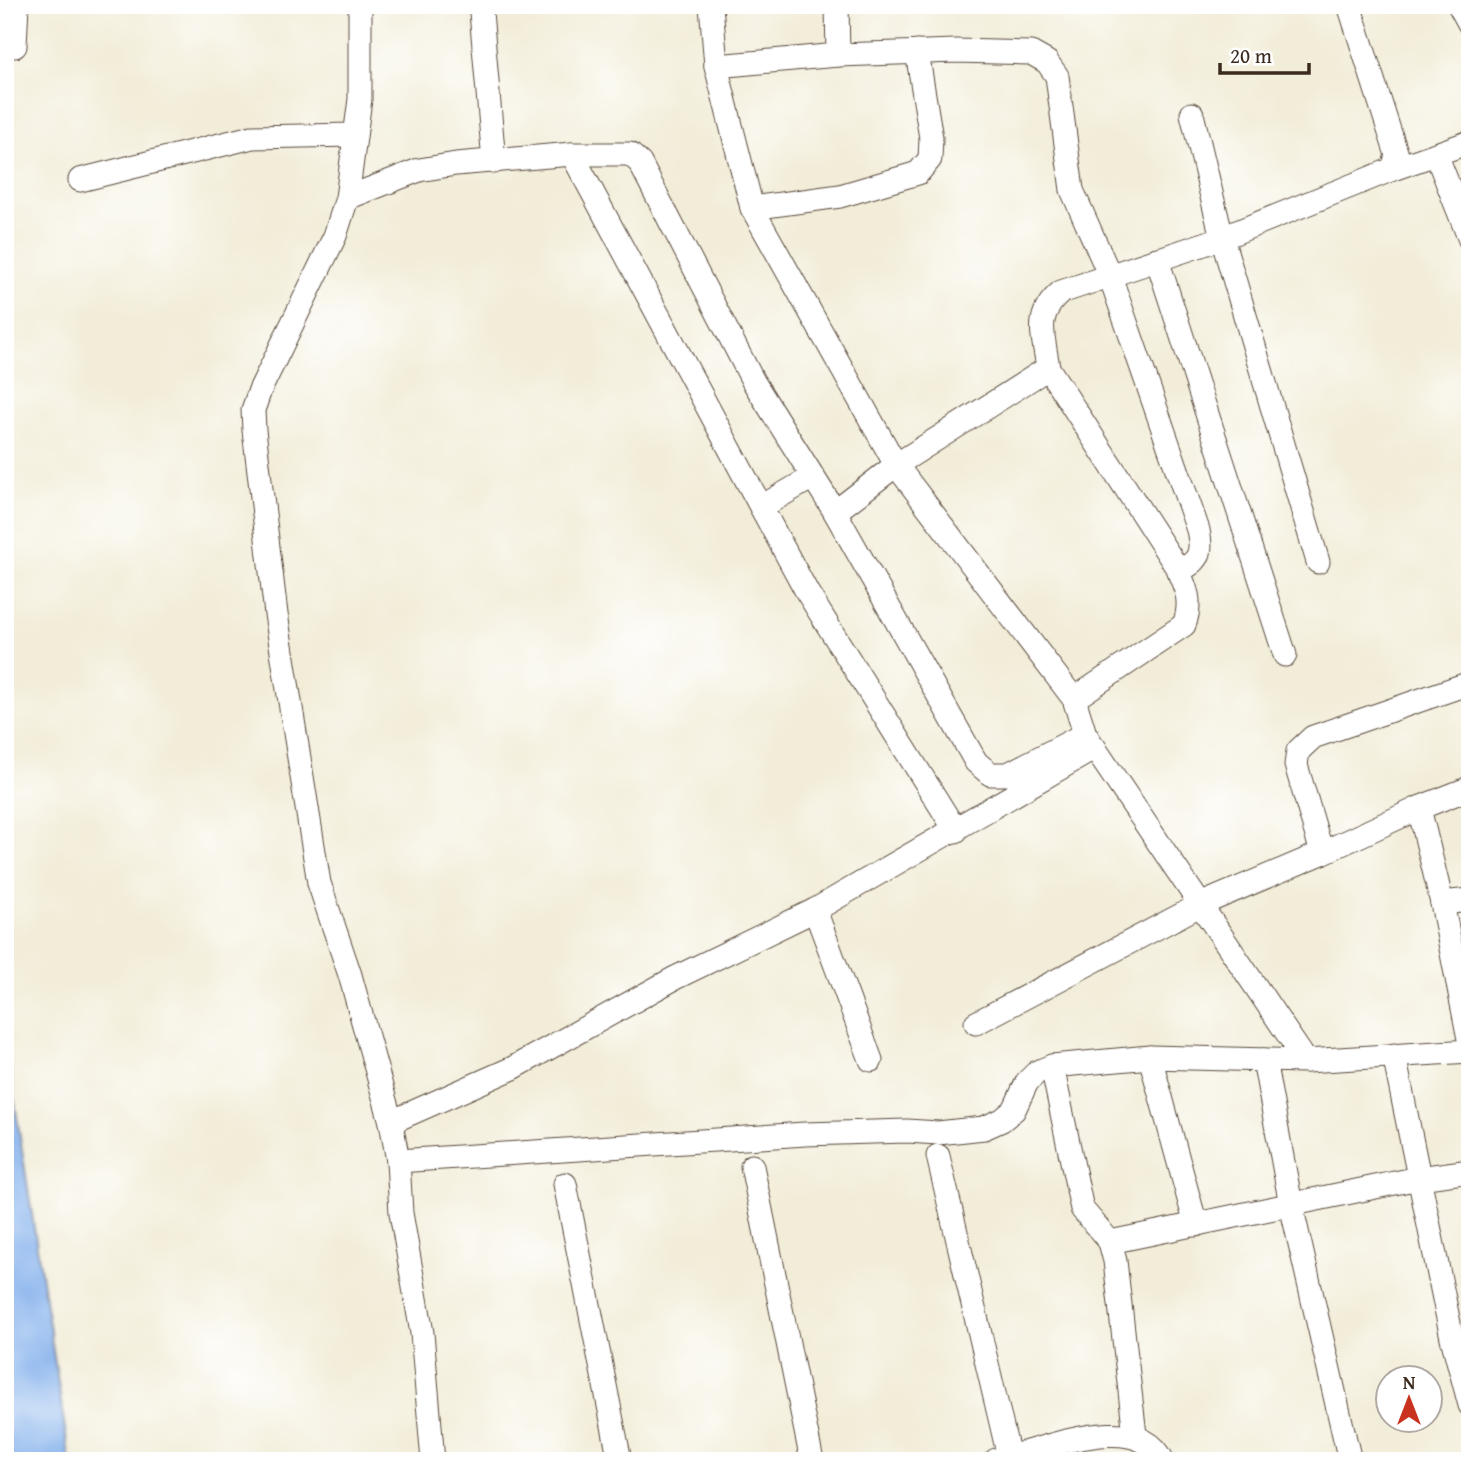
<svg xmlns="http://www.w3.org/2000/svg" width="1475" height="1466" viewBox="0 0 1475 1466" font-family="'Gentium Book Plus',serif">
  <rect width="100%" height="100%" fill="#fff"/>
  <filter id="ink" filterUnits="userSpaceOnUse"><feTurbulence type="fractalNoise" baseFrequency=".0143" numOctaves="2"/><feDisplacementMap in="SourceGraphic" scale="14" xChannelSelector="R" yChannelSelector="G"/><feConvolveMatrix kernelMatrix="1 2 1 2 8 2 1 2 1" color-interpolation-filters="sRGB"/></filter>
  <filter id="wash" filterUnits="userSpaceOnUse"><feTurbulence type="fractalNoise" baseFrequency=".00686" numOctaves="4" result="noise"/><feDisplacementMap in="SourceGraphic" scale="28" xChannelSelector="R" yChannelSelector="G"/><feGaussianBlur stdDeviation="1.57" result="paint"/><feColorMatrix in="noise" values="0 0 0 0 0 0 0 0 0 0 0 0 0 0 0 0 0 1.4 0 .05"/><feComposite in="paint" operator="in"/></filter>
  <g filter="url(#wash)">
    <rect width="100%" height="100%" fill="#f2edd8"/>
    <polygon fill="#81afeb" stroke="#5e6c84" stroke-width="2" points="5,1039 70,1461 5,1461"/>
  </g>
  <g filter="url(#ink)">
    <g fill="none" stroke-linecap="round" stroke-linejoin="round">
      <g stroke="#56473a" stroke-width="25">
        <g id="minor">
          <polyline points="360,5 360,99 347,198 335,236 260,390 253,410 254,430 276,614 319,883 350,975 391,1122"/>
          <polyline points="711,5 716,66 752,208 896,465 1074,699 1085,734 1306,1061"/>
          <polyline points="1459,5 1470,25"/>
          <polyline points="481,12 494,162"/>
          <polyline points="15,46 17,5"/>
          <path d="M 838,55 L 956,51 L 1031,53 L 1047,62 L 1057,76 L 1072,190 L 1110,276 L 1198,530 C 1203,552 1200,562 1178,571"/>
          <polyline points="716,66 838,55 837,5"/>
          <polyline points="1192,114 1222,238 1318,562"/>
          <polyline points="572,154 761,507"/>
          <polyline points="1436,154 1470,240"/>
          <polyline points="1393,169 1470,142"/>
          <polyline points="80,180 252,137 353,135"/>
          <polyline points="347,198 419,170 456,164 572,154 630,154 640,163 753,381 835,512 976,762 990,774 1008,774 1085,734"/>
          <polyline points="752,208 840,196 918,173 930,159 931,138 917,52"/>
          <polyline points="1157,259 1285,655"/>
          <path d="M 1048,368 L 1176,566 C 1186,588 1193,601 1184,625 L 1074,699"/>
          <polyline points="811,478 761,507 807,592 956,831"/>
          <path d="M 835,512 L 896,465 L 1048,368 C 1044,336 1033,316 1061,292 L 1222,238 L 1393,169 L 1397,155 L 1349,5"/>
          <polyline points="1322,853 1296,765 1298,751 1313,737 1470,683"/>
          <polyline points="1470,900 1442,903 1470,1044"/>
          <polyline points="1442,903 1419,808 1470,788"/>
          <polyline points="815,910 871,1060"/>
          <polyline points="976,1023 1202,904 1322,853 1419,808"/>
          <polyline points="1394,1055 1452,1338 1470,1405"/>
          <polyline points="1150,1057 1196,1225"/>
          <polyline points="1264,1060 1291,1205 1350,1461"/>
          <polyline points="1052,1066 1082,1209 1110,1242 1115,1261 1135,1435"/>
          <polyline points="938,1156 1010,1461"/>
          <polyline points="398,1161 805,1134 907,1131 938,1133 984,1128 1002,1120 1014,1110 1027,1082 1037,1072 1052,1066 1150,1057 1306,1061 1470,1051"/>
          <polyline points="752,1166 812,1461"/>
          <polyline points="565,1184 620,1461"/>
          <polyline points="1110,1242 1419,1178 1470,1171"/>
          <path d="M 996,1460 C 1041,1452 1137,1406 1163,1461"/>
          <polyline points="433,1461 422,1333 401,1213 398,1161 391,1122 513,1068 675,978 815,910 1095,748"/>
        </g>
      </g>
      <use href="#minor" stroke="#fff" stroke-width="23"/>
    </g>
  </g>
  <rect width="1475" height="1466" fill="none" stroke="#fff" stroke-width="28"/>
  <g transform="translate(1409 1399)"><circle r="33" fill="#ffffff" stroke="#b1aaa5" stroke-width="2"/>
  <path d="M0-5L12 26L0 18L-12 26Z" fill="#c8321e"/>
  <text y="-10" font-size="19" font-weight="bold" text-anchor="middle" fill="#3b2a1e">N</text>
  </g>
  <path d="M1220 63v10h89v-10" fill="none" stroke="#3b2a1e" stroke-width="3.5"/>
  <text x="1230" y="63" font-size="21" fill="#3b2a1e" stroke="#ffffff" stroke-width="5" paint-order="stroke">20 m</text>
</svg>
